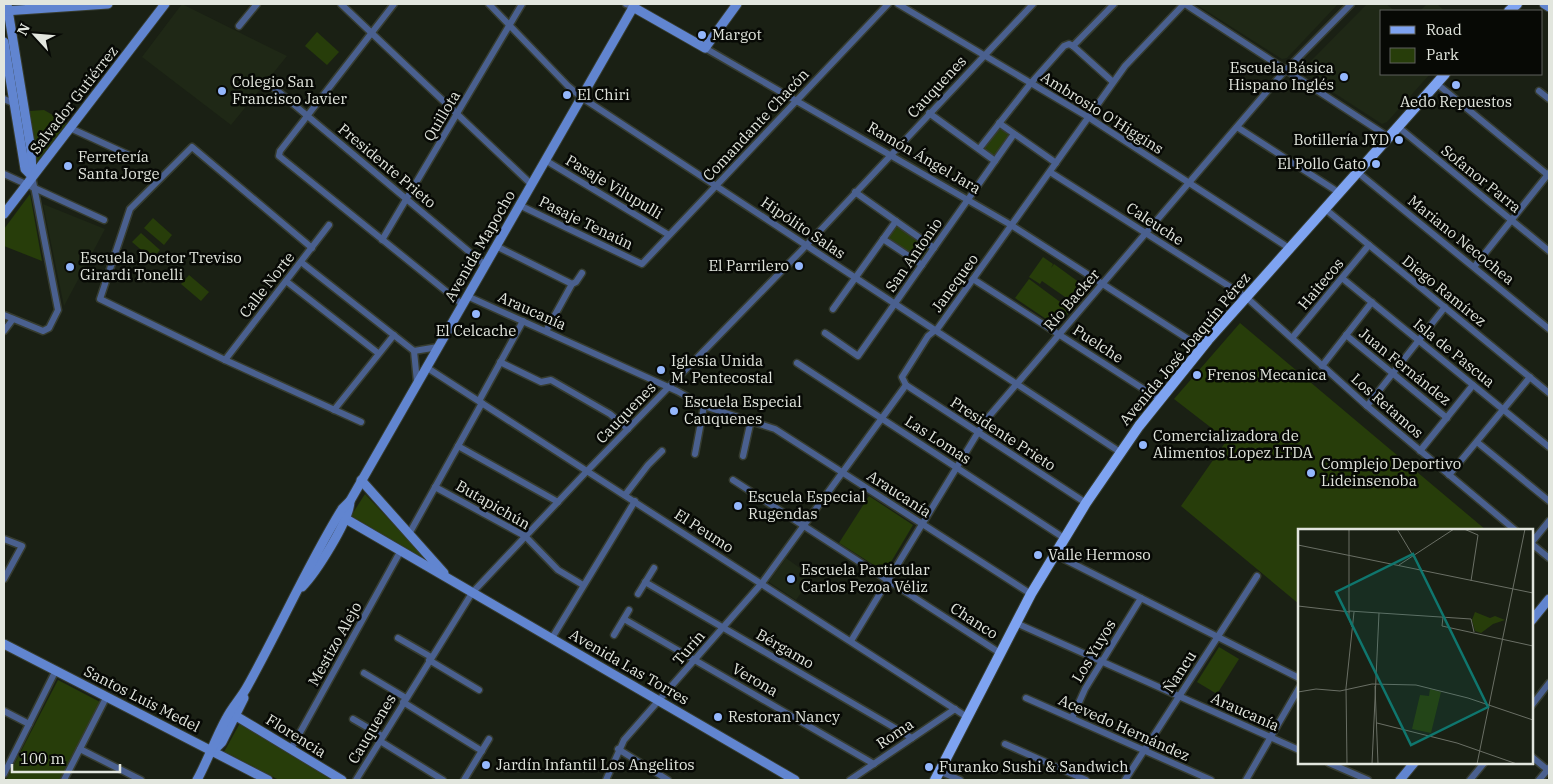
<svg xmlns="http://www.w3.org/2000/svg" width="1553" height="784" viewBox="0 0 1553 784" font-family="'IBM Plex Serif',serif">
  <rect width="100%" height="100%" fill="#1a2014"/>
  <g fill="#1f2816">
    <polygon points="182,4 287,56 231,125 142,57"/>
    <polygon points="1199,4 1338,4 1287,58 1282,59 1197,5"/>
    <polygon points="1367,4 1386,4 1395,11 1382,11 1382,74 1430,74 1387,122 1382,124 1305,74 1305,67"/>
    <polygon points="1427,4 1437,4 1445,11 1420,11"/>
    <polygon points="43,204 105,229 64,306"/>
    <polygon points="786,558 812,577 796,600 769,582"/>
  </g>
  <g fill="#273d0a">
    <polygon points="317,32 339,52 327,65 305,46"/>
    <polygon points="44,110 67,123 36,163 30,111"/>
    <polygon points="1000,126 1011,134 995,156 983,148"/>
    <polygon points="30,194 42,261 4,246 4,229"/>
    <polygon points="153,218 172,235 164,245 144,228"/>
    <polygon points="897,226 929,248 921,260 888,238"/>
    <polygon points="141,233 160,250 152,259 132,242"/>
    <polygon points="1043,257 1053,264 1051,268 1054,264 1080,283 1068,299 1042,281 1040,284 1029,277"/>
    <polygon points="189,275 209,292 201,301 181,284"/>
    <polygon points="1029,279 1071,310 1058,327 1015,298"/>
    <polygon points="1240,323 1486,530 1299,530 1299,604 1181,506 1227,440 1174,399"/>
    <polygon points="365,494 431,564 351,516"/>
    <polygon points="869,496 913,525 885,572 839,543"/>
    <polygon points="1219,647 1239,659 1217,694 1197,682"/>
    <polygon points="58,680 100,702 60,780 6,780"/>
    <polygon points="240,723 332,779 333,780 279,780 224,752"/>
  </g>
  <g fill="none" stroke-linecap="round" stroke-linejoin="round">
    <g stroke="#363c30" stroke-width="9">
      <g id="street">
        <polyline points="341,4 531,184"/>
        <polyline points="394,4 280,151 279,156 462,304"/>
        <polyline points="489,4 568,86 581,97 1120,452"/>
        <polyline points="626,4 633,7"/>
        <polyline points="898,4 1088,117 1289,248"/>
        <polyline points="1185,4 1387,136"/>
        <polyline points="239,26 257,4"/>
        <polyline points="1073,46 1114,4"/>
        <polyline points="1073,46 1113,82"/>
        <polyline points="705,48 1011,225 1202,348"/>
        <polyline points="1436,83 1549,176"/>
        <polyline points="273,87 485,265"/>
        <polyline points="1539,91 1549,99"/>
        <polyline points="4,99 13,103"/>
        <polyline points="929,113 995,161"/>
        <polyline points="999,123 1056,163"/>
        <polyline points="1397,126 1549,251"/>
        <polyline points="1237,127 1338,192"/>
        <polyline points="70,128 129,155"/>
        <polyline points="979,149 1031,83 1064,46 1069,44 1073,46"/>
        <polyline points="545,160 669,235"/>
        <polyline points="1356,171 1549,329"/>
        <polyline points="1050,172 1246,297 1367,406 1515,530"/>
        <polyline points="4,174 104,220"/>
        <polyline points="855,192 934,248"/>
        <polyline points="519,205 642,264 888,4"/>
        <polyline points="1324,208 1549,393"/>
        <polyline points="883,239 922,265"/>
        <polyline points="382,240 522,4"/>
        <polyline points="496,246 572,284"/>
        <polyline points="312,248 192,147 130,209 100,299 225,360 361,422"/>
        <polyline points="301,262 414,351 438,347"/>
        <polyline points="1474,267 1549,173"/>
        <polyline points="1342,278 1549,447"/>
        <polyline points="973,279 1159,399"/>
        <polyline points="286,281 378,353"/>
        <polyline points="467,296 677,391 704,406 775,429 1031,594"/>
        <polyline points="833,309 896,221"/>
        <polyline points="4,315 43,331 49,328 58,310 32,176"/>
        <polyline points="4,331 13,319"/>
        <polyline points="546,331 572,284 576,282 582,273"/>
        <polyline points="825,333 858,356 1014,134"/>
        <polyline points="1346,335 1447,418"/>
        <polyline points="1292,338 1369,245"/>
        <polyline points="414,351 417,382"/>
        <polyline points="225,360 329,225"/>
        <polyline points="500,362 541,382 551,380 610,414 628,429"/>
        <polyline points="797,363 1064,538"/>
        <polyline points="1322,366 1372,302"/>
        <polyline points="426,367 967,717"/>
        <polyline points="479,401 523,321"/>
        <polyline points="1367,406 1445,307"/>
        <polyline points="334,410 394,335"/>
        <polyline points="1477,442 1549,501"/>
        <polyline points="458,446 558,502"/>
        <polyline points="1420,451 1473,385"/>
        <polyline points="695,454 704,406"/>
        <polyline points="743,456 751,420"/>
        <polyline points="1449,475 1530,377"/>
        <polyline points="733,480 1000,653"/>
        <polyline points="435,487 525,536 558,570 583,585"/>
        <polyline points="625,495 648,465 662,451"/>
        <polyline points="1086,503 906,385 902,377 928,336 938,328 1125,66 1184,4"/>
        <polyline points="409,534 482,403"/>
        <polyline points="4,539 22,546 4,579"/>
        <polyline points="1532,542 1549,521"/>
        <polyline points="1532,544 1549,558"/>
        <polyline points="1054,554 1299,678"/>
        <polyline points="645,582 912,738"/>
        <polyline points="638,594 654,568"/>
        <polyline points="624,619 874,764"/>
        <polyline points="1016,623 1299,750"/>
        <polyline points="614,635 629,610"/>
        <polyline points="398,638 431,657"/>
        <polyline points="552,638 635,501"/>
        <polyline points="851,641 985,421 1282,74 1351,4"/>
        <polyline points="429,660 479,690"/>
        <polyline points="364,673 406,698"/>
        <polyline points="1026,698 1211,780"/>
        <polyline points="403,702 482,751"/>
        <polyline points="1532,705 1549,683"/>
        <polyline points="4,711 29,724"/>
        <polyline points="1072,718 1085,689 1141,598"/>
        <polyline points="353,719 382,736"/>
        <polyline points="380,741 443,780"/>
        <polyline points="1005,744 1086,780"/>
        <polyline points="80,749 141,780"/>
        <polyline points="291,749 400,552"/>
        <polyline points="618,749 668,780"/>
        <polyline points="1532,757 1549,771"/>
        <polyline points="1329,763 1368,780"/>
        <polyline points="939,771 960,780"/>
        <polyline points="4,774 56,670"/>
        <polyline points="64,780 107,696"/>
        <polyline points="356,780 472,593 588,470 800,252 1033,4"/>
        <polyline points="464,780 489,739"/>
        <polyline points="606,780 624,740 762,583 906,385"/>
        <polyline points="850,780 955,709"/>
        <polyline points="1125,780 1257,576"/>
        <polyline points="1246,780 1299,688"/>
        <polyline points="1470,780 1484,763"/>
        <polyline points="1539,780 1549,768"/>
      </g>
    </g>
    <g stroke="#363c30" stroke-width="11">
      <g id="secondary">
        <polyline points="7,4 31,150 32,176"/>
        <polyline points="1544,4 1549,7"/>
        <polyline points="633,7 705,48 737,4"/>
        <polyline points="4,11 108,4"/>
        <polyline points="4,42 25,169 32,176"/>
        <polyline points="4,214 165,4"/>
        <polyline points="361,480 444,573"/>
        <polyline points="346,519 795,780"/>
        <path d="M 302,587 C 315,574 350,520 350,501"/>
        <polyline points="1532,620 1549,599"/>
        <polyline points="4,644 268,780"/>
        <polyline points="236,716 342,780"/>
        <polyline points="213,751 222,742 244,698"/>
        <path d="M 197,780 C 208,760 215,739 226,719 C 232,707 241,698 247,687 C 280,628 307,566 342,509 L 350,501 L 635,4"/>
        <polyline points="1400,780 1414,763"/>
      </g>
    </g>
    <g stroke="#363c30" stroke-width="12">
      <g id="primary">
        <polyline points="1509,11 1517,4"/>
        <polyline points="935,780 1031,594 1086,503 1139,426 1208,340 1445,74"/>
      </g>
    </g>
    <use href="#street" stroke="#4a608f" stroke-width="6"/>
    <use href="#secondary" stroke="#6185d0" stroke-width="9"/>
    <use href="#primary" stroke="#7ea3f1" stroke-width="10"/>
  </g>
  <g fill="#94b7fd" stroke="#070905" stroke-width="2">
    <circle cx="702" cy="35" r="5"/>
    <circle cx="1344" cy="77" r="5"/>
    <circle cx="1456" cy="85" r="5"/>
    <circle cx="222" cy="91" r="5"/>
    <circle cx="567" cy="95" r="5"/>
    <circle cx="1399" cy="140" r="5"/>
    <circle cx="1376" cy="164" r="5"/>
    <circle cx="68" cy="166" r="5"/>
    <circle cx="799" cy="266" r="5"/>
    <circle cx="70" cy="267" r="5"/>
    <circle cx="476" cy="314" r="5"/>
    <circle cx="661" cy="370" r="5"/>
    <circle cx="1197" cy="375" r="5"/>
    <circle cx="674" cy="411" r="5"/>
    <circle cx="1143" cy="445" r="5"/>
    <circle cx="1311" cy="473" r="5"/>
    <circle cx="738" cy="506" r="5"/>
    <circle cx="1038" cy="555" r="5"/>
    <circle cx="791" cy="579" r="5"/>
    <circle cx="718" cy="717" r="5"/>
    <circle cx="486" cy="765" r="5"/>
    <circle cx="929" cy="767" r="5"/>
  </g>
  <g text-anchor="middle" stroke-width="5" stroke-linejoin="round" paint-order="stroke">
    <g font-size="15" fill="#e2e6de" stroke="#070905" text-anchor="start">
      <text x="712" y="40">Margot</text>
      <text x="1334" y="73" text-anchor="end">Escuela Básica<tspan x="1334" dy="17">Hispano Inglés</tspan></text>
      <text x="232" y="87">Colegio San<tspan x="232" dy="17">Francisco Javier</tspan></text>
      <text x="577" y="100">El Chiri</text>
      <text x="1456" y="107" text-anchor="middle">Aedo Repuestos</text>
      <text x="1389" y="145" text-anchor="end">Botillería JYD</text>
      <text x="78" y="162">Ferretería<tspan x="78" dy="17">Santa Jorge</tspan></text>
      <text x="1366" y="169" text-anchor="end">El Pollo Gato</text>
      <text x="80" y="263">Escuela Doctor Treviso<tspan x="80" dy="17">Girardi Tonelli</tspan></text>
      <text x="789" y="271" text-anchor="end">El Parrilero</text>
      <text x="476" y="336" text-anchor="middle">El Celcache</text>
      <text x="671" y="366">Iglesia Unida<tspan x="671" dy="17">M. Pentecostal</tspan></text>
      <text x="1207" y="380">Frenos Mecanica</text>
      <text x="684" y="407">Escuela Especial<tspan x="684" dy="17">Cauquenes</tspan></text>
      <text x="1153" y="441">Comercializadora de<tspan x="1153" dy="17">Alimentos Lopez LTDA</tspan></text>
      <text x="1321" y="469">Complejo Deportivo<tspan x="1321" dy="17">Lideinsenoba</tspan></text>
      <text x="748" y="502">Escuela Especial<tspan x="748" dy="17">Rugendas</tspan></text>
      <text x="1048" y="560">Valle Hermoso</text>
      <text x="801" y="575">Escuela Particular<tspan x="801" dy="17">Carlos Pezoa Véliz</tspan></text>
      <text x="728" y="722">Restoran Nancy</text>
      <text x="496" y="770">Jardín Infantil Los Angelitos</text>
      <text x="939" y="772">Furanko Sushi &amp; Sandwich</text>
    </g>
    <g font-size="15" fill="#e2e6de" stroke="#070905">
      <text transform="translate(937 87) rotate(-47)" y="5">Cauquenes</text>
      <text transform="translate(74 100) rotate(-52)" y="5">Salvador Gutiérrez</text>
      <text transform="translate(1102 113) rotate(32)" y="5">Ambrosio O'Higgins</text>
      <text transform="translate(442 116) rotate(-59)" y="5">Quillota</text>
      <text transform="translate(756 125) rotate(-47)" y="5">Comandante Chacón</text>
      <text transform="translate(924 158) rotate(30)" y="5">Ramón Ángel Jara</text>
      <text transform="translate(387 166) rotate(40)" y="5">Presidente Prieto</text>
      <text transform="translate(1481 179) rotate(39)" y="5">Sofanor Parra</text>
      <text transform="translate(614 187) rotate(31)" y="5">Pasaje Vilupulli</text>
      <text transform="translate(586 223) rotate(26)" y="5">Pasaje Tenaún</text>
      <text transform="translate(1155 224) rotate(33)" y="5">Caleuche</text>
      <text transform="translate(803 228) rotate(34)" y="5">Hipólito Salas</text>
      <text transform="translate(1461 240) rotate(39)" y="5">Mariano Necochea</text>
      <text transform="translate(480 246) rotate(-60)" y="5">Avenida Mapocho</text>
      <text transform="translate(914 255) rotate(-55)" y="5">San Antonio</text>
      <text transform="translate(955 283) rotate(-54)" y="5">Janequeo</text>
      <text transform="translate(1321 284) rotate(-50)" y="5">Haitecos</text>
      <text transform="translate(267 285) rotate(-52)" y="5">Calle Norte</text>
      <text transform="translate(1444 291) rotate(39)" y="5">Diego Ramírez</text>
      <text transform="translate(1072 300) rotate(-49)" y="5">Río Backer</text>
      <text transform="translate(532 311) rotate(24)" y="5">Araucanía</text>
      <text transform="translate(1098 344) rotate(33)" y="5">Puelche</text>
      <text transform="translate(1185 349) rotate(-50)" y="5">Avenida José Joaquín Pérez</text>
      <text transform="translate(1454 353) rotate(39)" y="5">Isla de Pascua</text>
      <text transform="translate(1405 367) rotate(39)" y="5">Juan Fernández</text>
      <text transform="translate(1387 406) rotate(41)" y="5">Los Retamos</text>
      <text transform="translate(626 413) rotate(-46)" y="5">Cauquenes</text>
      <text transform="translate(1003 434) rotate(33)" y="5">Presidente Prieto</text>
      <text transform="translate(938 440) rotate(33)" y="5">Las Lomas</text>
      <text transform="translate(899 494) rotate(33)" y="5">Araucanía</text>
      <text transform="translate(493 505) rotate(30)" y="5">Butapichún</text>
      <text transform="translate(704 531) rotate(33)" y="5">El Peumo</text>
      <text transform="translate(974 621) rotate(33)" y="5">Chanco</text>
      <text transform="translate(335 644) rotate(-61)" y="5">Mestizo Alejo</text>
      <text transform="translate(689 648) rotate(-49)" y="5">Turín</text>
      <text transform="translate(785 649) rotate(30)" y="5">Bérgamo</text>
      <text transform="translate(1094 651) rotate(-59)" y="5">Los Yuyos</text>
      <text transform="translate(629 667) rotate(30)" y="5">Avenida Las Torres</text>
      <text transform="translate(1180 672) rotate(-57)" y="5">Ñancu</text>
      <text transform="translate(755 680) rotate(30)" y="5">Verona</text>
      <text transform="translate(142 699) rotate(27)" y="5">Santos Luis Medel</text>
      <text transform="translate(1245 712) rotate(24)" y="5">Araucanía</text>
      <text transform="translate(1124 728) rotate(24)" y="5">Acevedo Hernández</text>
      <text transform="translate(372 729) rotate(-59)" y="5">Cauquenes</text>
      <text transform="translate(895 734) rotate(-34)" y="5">Roma</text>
      <text transform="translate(296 736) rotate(32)" y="5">Florencia</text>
    </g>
  </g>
  <g transform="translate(1298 529)">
    <rect width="235" height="235" fill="#1a2014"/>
    <path d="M 177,83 L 192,89 L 197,87 L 207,91 L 195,95 L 183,104 L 177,102 L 174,91 ZM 132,160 L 143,163 L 133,204 L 114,200 L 122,166 L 131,167 Z" fill="#273d0a"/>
    <path fill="none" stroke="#6a6f65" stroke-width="1" d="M 51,0 L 51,90 L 54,98M 99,0 L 123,40M 166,0 L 180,6 L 173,52M 0,16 L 235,64M 101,36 L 156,0M 0,77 L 52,83M 51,82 L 173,90 L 176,103M 145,88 L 144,97 L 235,117M 77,157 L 80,235M 0,163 L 18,160 L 42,162 L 74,155 L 118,156 L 170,169 L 235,191M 79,194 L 159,214 L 219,235M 0,208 L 0,224M 49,235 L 48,159 L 56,83M 74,235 L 81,84M 179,235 L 227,0"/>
    <path fill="#0f766e" fill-opacity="0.15" stroke="#0f766e" stroke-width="2.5" d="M 115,25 L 190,178 L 113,216 L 38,63 Z"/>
    <rect width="235" height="235" fill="none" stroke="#e2e6de" stroke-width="2.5"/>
  </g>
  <rect width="1553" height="784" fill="none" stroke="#e2e6de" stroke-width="10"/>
  <rect x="1380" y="10" width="162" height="65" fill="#070905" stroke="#5f615c"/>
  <rect x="1390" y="26" width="25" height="8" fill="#7ea3f1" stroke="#5f615c"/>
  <text x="1426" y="35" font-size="15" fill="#e2e6de">Road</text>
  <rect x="1390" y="48" width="25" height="15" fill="#273d0a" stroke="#5f615c"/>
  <text x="1426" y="60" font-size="15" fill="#e2e6de">Park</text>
  <g transform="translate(35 35) rotate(296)" stroke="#070905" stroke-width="4" paint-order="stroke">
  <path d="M0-4L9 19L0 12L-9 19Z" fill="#e2e6de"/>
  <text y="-8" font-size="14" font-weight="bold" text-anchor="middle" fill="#e2e6de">N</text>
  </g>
  <path d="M12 764v8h108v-8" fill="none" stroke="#e2e6de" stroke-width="2.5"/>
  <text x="20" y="764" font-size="15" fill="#e2e6de" stroke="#070905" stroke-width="4" paint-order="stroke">100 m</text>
</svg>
